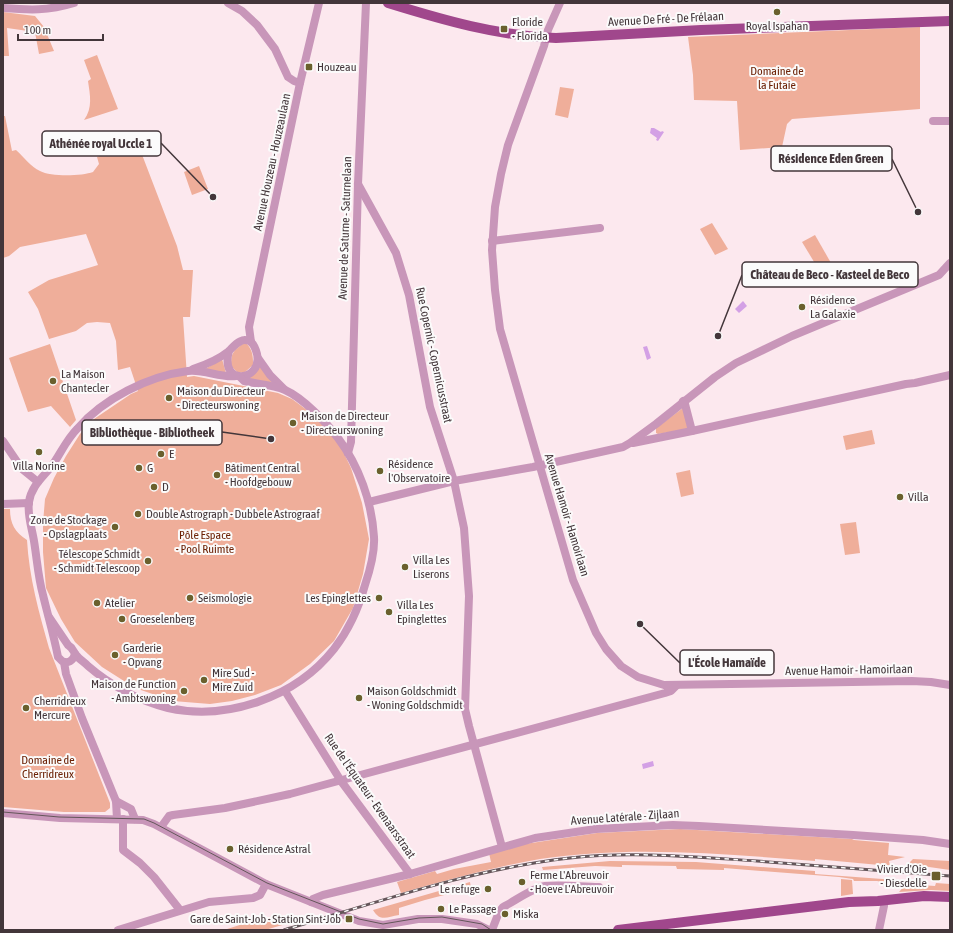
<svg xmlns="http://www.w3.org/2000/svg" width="953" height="933" viewBox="0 0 953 933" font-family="'Asap Condensed',sans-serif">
  <rect width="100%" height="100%" fill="#fce8ee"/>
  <g fill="#efae9a">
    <polygon points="3,12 35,16 44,27 54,51 39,54 35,32 7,28 9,56 3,56"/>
    <polygon points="920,27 920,109 792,119 787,124 782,147 740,150 737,101 694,100 693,75 688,37"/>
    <path d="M 97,55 L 118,109 L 84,120 C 93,108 90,95 88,81 L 91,79 L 84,60 Z"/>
    <polygon points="560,87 574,89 568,118 555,115"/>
    <path d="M 3,116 L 5,116 L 12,151 L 16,150 C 24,157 31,167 40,171 C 51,177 82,176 93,172 L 99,164 L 97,157 L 121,148 L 130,135 L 131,135 L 133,139 L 136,138 L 137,142 L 135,143 L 139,152 L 141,152 L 177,246 L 183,270 L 193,270 L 190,317 L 183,317 L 187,377 L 194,376 L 278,393 L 292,399 L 315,416 L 340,445 L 351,468 L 362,503 L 369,539 L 363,574 L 353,608 L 334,641 L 310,664 L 281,685 L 255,695 L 232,701 L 210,704 L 173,701 L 135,688 L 102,667 L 75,642 L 61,619 L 46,588 L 43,552 L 43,523 L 45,499 L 54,478 L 66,456 L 80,434 L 94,419 L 131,394 L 138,391 L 130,367 L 118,370 L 116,341 L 110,323 L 97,322 L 87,323 L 76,331 L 49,339 L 38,309 L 28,292 L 49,280 L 98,265 L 86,234 L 20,247 L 9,256 L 3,258 Z"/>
    <polygon points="199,166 208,189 192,195 184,172"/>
    <polygon points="712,223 728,249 715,255 700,229"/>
    <polygon points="815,235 831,263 819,270 802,242"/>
    <path d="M 244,343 L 247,344 C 253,351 253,357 253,365 L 244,373 L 237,372 L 231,366 C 231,353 233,351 244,343 Z"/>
    <polygon points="50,344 76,420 70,427 51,406 28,412 9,358"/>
    <polygon points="222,359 226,373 205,369"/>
    <polygon points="259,365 273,383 246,378"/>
    <polygon points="683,408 688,429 658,434 656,433 656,428"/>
    <polygon points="872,430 875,444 846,450 843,436"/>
    <polygon points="690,470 694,494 681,497 676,473"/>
    <path d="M 3,509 L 10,509 C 10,524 15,532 27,540 C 29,577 39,613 49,648 L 110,803 L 110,808 L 105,812 L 64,812 L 3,807 Z"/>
    <polygon points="856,522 860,553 845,555 840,524"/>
    <path d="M 680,829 L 852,839 L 854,840 L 889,843 L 888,855 L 905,857 L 889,861 L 890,866 L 815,859 L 815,861 C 724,854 631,845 540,859 C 493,867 447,880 401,893 L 397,882 L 435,871 L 437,874 L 454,869 L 491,862 L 489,853 L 525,844 L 597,833 Z"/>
    <polygon points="913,859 950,861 950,870 908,864"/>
    <polygon points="610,861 696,862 815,871 815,874 896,880 893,884 877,881 854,881 853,879 839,877 724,868 724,870 677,869 676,866 622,865 622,867 595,866 543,870 542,867"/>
    <polygon points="841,879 852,880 853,894 841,896"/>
    <path d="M 470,882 L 471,888 L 425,900 L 399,908 L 399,915 C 387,917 380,922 373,910 Z"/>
    <polygon points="936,883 950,884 950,891 931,890 899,892 906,884 935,886"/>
    <polygon points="284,915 286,924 265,930 224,930 246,923"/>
  </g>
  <g fill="#d3a0e5">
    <polygon points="651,128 654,128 661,132 662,131 664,132 658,141 656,140 657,138 650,133"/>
    <polygon points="743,301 747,306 739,313 735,309"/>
    <polygon points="647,346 651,358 647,360 643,347"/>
    <polygon points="653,761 654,766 643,769 642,764"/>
  </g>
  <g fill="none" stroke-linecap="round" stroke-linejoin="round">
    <g stroke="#c896b9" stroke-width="8">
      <polyline points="228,3 242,11 257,25 275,49 288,77 294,81 300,83"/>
      <polyline points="560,3 548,30 544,46 508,145 501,174 495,207 492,250 495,290 500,329 573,580 596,633 606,649 621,666 638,677 664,685 912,681 931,682 950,685"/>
      <path d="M 3,8 C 29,10 48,11 74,3"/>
      <polyline points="933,121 950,121"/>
      <polyline points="358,184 396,253 409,295 430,407 454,481 464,528 469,596 465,709 469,726 502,847"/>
      <polyline points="492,241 600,228"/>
      <polyline points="251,342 249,327 300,83 319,3"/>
      <polyline points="258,358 270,375 284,389"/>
      <path d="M 193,369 C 205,365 219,359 229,351 C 233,347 236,343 241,341 C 244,339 247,340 250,341 C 254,344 256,350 257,354 C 263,381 219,387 229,351"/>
      <polyline points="683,401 685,404 692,431"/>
      <polyline points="3,441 22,469 38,482"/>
      <polyline points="633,443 692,431 906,384 915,383 950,375"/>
      <polyline points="348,453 351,442 358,184 366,3"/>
      <polyline points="369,502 454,481 533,467 623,447 630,443 656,424 715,377 736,363 792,336 939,275 950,263"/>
      <polyline points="3,504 29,503"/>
      <path d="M 49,617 L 68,645 C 73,648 73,651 76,655 C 79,659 84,662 88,666 C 110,685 139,701 168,708 C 228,721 296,697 334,649 C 348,631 359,607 365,585 C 370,570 375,553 374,537 C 372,502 359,466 338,438 C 326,422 303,398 285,390 C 273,385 257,384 244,381 L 240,377"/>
      <path d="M 75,654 C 73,661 68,664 62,661 L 58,657 C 54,636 48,616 43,595 C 38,577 37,559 34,541 C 32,528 27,515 29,502 C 31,487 42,478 51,467 C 60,455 66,440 77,429 C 103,399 148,376 188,371 C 204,369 220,378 236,376"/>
      <polyline points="64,662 66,674 82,718 116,801 117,819"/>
      <polyline points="285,691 341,781 410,874"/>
      <polyline points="116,801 131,809 135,819"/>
      <polyline points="3,813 60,818 143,820 154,824 266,884 359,921 383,925 418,919 442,919 477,924 489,930"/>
      <polyline points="123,819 123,850 140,863 154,877 180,910"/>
      <polyline points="161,827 169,816 173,815 225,808 290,794 665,693 671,691 676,686"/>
      <polyline points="311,902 313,899 323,895 410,874 535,838 596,829 673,825 699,826 853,835 923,840 950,844"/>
      <polyline points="118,930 209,902 253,898 260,895 266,884"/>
      <path d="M 492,930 L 499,912 L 503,907 C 515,901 532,888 545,886 C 563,884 582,887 599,887"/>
      <polyline points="879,930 884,906 884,900"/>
    </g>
    <g stroke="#a0478c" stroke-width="10">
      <path d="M 388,3 C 443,20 498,36 556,38 L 701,30 L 950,21"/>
      <polyline points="618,930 849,902 878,901 924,896 950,897"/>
    </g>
    <polyline stroke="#64565a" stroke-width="1" points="3,812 59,817 144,819 154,823 267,883 359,919 383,924 419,918 442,917 482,924 491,930"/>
    <g stroke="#64565a" stroke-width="3">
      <path id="rail" d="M 284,930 C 378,902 472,869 570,858 C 632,851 695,857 757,861 C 821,866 886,871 950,876"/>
    </g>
    <use href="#rail" stroke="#fbfbfb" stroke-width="1.5" stroke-dasharray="4.5" stroke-linecap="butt"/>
  </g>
  <g fill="#6a602d" stroke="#fbfbfb" stroke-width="1.5">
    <circle cx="777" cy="12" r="4"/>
    <rect x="500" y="25" width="8" height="8" rx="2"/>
    <rect x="305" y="63" width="8" height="8" rx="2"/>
    <circle cx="802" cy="307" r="4"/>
    <circle cx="53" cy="381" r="4"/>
    <circle cx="169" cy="398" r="4"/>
    <circle cx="293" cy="423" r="4"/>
    <circle cx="39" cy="452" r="4"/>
    <circle cx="161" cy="454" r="4"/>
    <circle cx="139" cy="468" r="4"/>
    <circle cx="380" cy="471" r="4"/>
    <circle cx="217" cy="475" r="4"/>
    <circle cx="154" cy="487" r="4"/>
    <circle cx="900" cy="497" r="4"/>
    <circle cx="138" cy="514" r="4"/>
    <circle cx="115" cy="527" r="4"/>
    <circle cx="148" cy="561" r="4"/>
    <circle cx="405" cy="567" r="4"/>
    <circle cx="190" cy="598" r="4"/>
    <circle cx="379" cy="598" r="4"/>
    <circle cx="97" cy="603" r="4"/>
    <circle cx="389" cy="612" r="4"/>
    <circle cx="122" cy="619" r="4"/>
    <circle cx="115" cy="655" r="4"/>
    <circle cx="204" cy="680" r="4"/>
    <circle cx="184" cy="691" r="4"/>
    <circle cx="359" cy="698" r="4"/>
    <circle cx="26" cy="708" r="4"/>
    <circle cx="230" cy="849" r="4"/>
    <rect x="931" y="871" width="10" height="10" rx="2"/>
    <circle cx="522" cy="882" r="4"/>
    <circle cx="488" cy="889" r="4"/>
    <circle cx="441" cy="909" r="4"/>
    <circle cx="505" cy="914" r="4"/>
    <rect x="345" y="915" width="8" height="8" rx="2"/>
  </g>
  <g text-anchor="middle" stroke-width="4" stroke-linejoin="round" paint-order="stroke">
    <g font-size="12" fill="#43363a" stroke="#fbfbfb">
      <text transform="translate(666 19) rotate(-3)" y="4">Avenue De Fré - De Frélaan</text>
      <text transform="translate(272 162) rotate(-78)" y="4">Avenue Houzeau - Houzeaulaan</text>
      <text transform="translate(345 228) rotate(-88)" y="4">Avenue de Saturne - Saturnelaan</text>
      <text transform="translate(434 355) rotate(78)" y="4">Rue Copernic - Copernicusstraat</text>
      <text transform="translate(567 515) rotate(73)" y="4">Avenue Hamoir - Hamoirlaan</text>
      <text transform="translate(849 670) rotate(-1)" y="4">Avenue Hamoir - Hamoirlaan</text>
      <text transform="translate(370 796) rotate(55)" y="4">Rue de l'Équateur - Evenaarsstraat</text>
      <text transform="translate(625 817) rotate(-4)" y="4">Avenue Latérale - Zijlaan</text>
    </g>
    <g font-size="12" fill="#43363a" stroke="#fbfbfb" text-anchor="start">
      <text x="512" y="26">Floride<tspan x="512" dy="14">- Florida</tspan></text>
      <text x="777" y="30" text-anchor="middle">Royal Ispahan</text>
      <text x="317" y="71">Houzeau</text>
      <text x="810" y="304">Résidence<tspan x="810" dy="14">La Galaxie</tspan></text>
      <text x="61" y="378">La Maison<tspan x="61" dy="14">Chantecler</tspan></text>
      <text x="177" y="395">Maison du Directeur<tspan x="177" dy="14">- Directeurswoning</tspan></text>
      <text x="301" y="420">Maison de Directeur<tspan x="301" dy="14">- Directeurswoning</tspan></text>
      <text x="169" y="458">E</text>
      <text x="388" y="468">Résidence<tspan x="388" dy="14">l'Observatoire</tspan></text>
      <text x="39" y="470" text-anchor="middle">Villa Norine</text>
      <text x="147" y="472">G</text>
      <text x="225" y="472">Bâtiment Central<tspan x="225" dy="14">- Hoofdgebouw</tspan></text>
      <text x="162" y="491">D</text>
      <text x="908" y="501">Villa</text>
      <text x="146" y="518">Double Astrograph - Dubbele Astrograaf</text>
      <text x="107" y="524" text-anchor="end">Zone de Stockage<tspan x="107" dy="14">- Opslagplaats</tspan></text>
      <text x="140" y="558" text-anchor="end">Télescope Schmidt<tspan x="140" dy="14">- Schmidt Telescoop</tspan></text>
      <text x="413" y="564">Villa Les<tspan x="413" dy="14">Liserons</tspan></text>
      <text x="198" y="602">Seismologie</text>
      <text x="371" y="602" text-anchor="end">Les Epinglettes</text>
      <text x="105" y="607">Atelier</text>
      <text x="397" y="609">Villa Les<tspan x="397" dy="14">Epinglettes</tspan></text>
      <text x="130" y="623">Groeselenberg</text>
      <text x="123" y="652">Garderie<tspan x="123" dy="14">- Opvang</tspan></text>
      <text x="212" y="677">Mire Sud -<tspan x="212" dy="14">Mire Zuid</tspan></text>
      <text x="176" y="688" text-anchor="end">Maison de Function<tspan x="176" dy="14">- Ambtswoning</tspan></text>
      <text x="367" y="695">Maison Goldschmidt<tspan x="367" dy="14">- Woning Goldschmidt</tspan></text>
      <text x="34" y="705">Cherridreux<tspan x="34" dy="14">Mercure</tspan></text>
      <text x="238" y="853">Résidence Astral</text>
      <text x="927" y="873" text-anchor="end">Vivier d'Oie<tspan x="927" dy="14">- Diesdelle</tspan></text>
      <text x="530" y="879">Ferme L'Abreuvoir<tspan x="530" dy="14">- Hoeve L'Abreuvoir</tspan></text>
      <text x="480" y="893" text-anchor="end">Le refuge</text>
      <text x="449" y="913">Le Passage</text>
      <text x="513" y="918">Miska</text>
      <text x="341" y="923" text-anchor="end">Gare de Saint-Job - Station Sint-Job</text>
    </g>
    <g font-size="12" fill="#6c2105" stroke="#fbfbfb">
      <text x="777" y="75">Domaine de<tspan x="777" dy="14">la Futaie</tspan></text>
      <text x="205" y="539">Pôle Espace<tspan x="205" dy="14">- Pool Ruimte</tspan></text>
      <text x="48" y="764">Domaine de<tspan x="48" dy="14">Cherridreux</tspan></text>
    </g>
  </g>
  <path fill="none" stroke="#43363a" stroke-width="1.5" d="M213 197L161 143M918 212L892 159M718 336L742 275M271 439L222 432M640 624L680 663"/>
  <g fill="#43363a" stroke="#fbfbfb" stroke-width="1.5">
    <circle cx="213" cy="197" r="4"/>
    <circle cx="918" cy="212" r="4"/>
    <circle cx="718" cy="336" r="4"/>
    <circle cx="271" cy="439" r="4"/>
    <circle cx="640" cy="624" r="4"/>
  </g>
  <g fill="#fbfbfb" stroke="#43363a" stroke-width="1.5">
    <rect x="42" y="131" width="119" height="25" rx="4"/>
    <rect x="771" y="146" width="121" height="25" rx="4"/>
    <rect x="742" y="262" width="176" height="25" rx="4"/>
    <rect x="82" y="420" width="140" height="25" rx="4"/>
    <rect x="680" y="650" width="94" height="25" rx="4"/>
  </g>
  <g font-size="13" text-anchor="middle" font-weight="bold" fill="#43363a">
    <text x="101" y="148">Athénée royal Uccle 1</text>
    <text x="831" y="163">Résidence Eden Green</text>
    <text x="830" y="279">Château de Beco - Kasteel de Beco</text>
    <text x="152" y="437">Bibliothèque - Bibliotheek</text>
    <text x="727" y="667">L'École Hamaïde</text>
  </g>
  <rect width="953" height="933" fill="none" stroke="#43363a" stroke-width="8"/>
  <path d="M18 34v6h85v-6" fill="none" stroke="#43363a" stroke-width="2"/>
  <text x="24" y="34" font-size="12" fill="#43363a" stroke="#fbfbfb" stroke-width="3" paint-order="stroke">100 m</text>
</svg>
